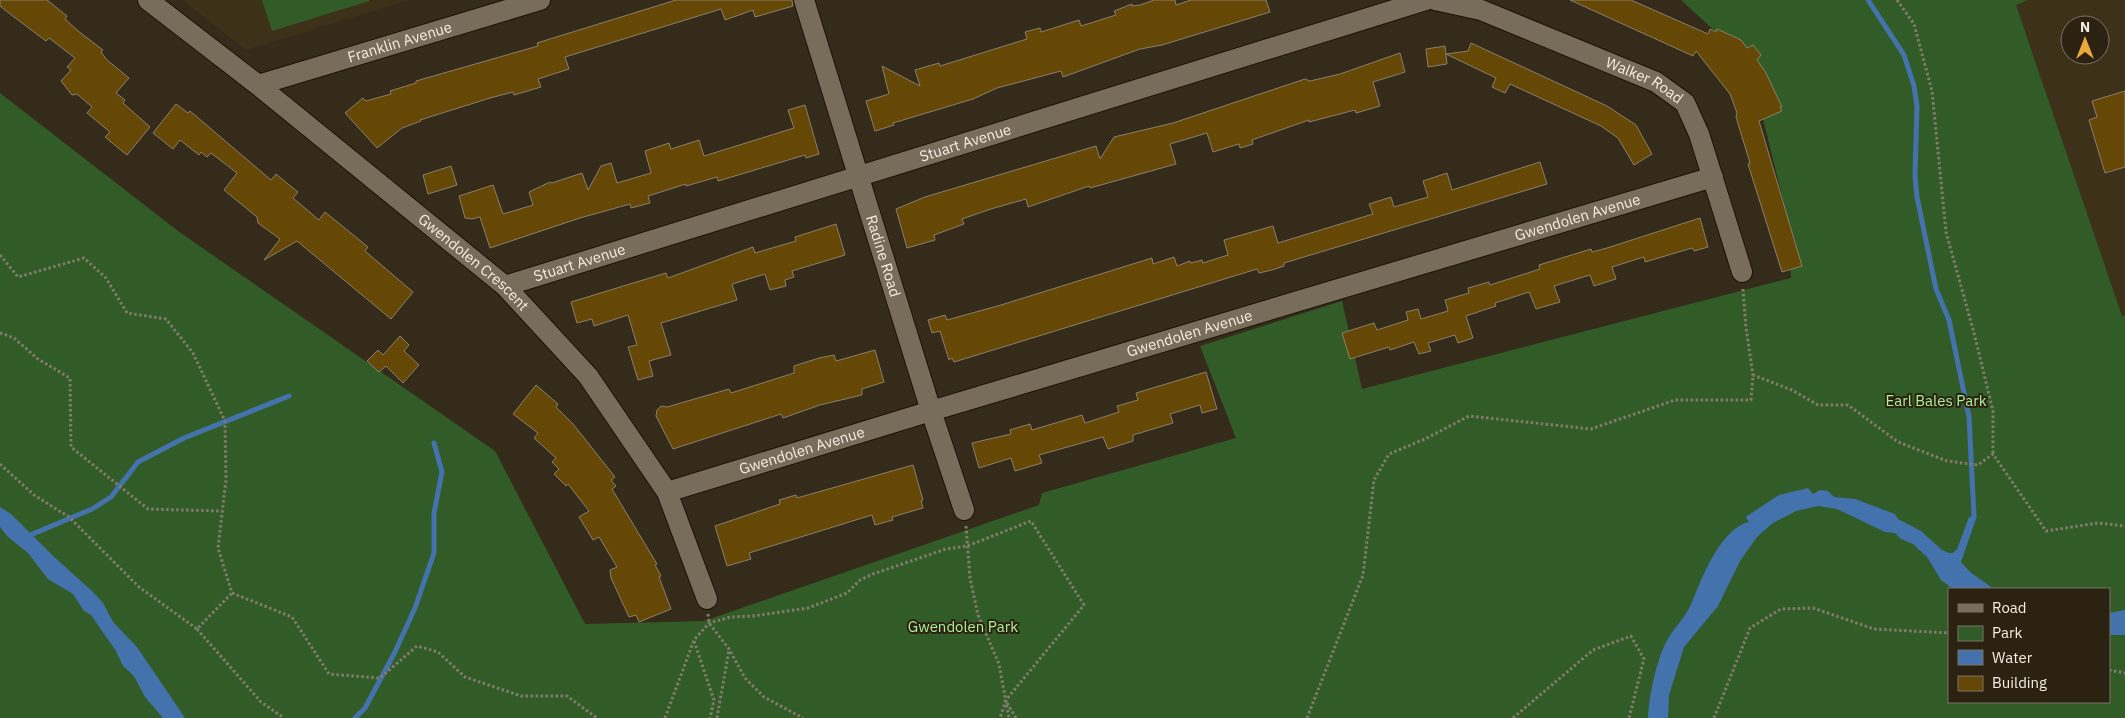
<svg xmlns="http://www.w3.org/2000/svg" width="2125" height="718" viewBox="0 0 2125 718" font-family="'IBM Plex Sans',sans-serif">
  <rect width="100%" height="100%" fill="#352b1b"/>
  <g fill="#3e311a" fill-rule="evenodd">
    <polygon points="182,0 409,0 246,50"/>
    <path d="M 2028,0 L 2125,0 L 2125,315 L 2122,316 L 2016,4 ZM 2070,25 L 2100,25 L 2100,55 L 2070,55 Z"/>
  </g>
  <g fill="#325c27" fill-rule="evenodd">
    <polygon points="262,0 369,0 369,1 272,31"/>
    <path d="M 1681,0 L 2028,0 L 2016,5 L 2122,316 L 2125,315 L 2125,718 L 0,718 L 0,93 L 178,231 L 495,451 L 585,624 L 704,621 L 1039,505 L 1042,493 L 1236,438 L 1200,346 L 1342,301 L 1362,389 L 1791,278 L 1786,212 L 1751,70 L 1729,44 ZM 1949,589 L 2109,589 L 2109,702 L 1949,702 Z"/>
  </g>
  <g fill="#4372ad">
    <path d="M 1808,488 L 1813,494 L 1820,490 L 1828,491 L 1834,497 L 1855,499 L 1895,514 L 1898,519 L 1921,531 L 1942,550 L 1949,553 L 1953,553 L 1957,549 L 1969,517 L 1977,516 L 1961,562 L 1970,572 L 1994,589 L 1953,589 L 1941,580 L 1927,557 L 1913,544 L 1901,539 L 1895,533 L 1885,532 L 1837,509 L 1818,506 L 1796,511 L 1773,523 L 1757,537 L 1740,561 L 1718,606 L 1684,647 L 1669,695 L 1668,718 L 1648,718 C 1649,696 1657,656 1669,637 C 1676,626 1687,615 1692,602 C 1702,577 1721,528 1749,522 L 1746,518 L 1747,516 L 1779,495 Z"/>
    <polygon points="0,507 11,514 51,554 93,592 103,603 113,622 137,647 185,718 163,718 145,697 134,676 123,666 116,651 91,615 84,611 73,594 48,579 28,553 8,537 0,527"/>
    <polygon points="2125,610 2125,635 2109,635 2109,613"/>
  </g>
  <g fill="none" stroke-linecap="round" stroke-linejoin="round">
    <g stroke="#4372ad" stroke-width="5">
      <polyline points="1868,0 1904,55 1914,86 1917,106 1915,176 1917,197 1936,289 1949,320 1969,417 1974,516 1971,522"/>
      <polyline points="28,536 92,509 111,497 138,462 184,438 289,396"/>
      <polyline points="355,718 365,708 394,654 415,608 434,553 434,513 442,472 434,443"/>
    </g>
  </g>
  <g fill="#664806" stroke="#8a7f6c">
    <polygon points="0,0 47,0 67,16 65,19 78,31 103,50 101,52 107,60 129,78 116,93 125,100 123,103 150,127 127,155 105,137 110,132 87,113 92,107 90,105 77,94 72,95 61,81 71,70 67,67 75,58 49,38 46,41 14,17 0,6"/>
    <polygon points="676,0 792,0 793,6 755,17 753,10 725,20 721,9 565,57 569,69 538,79 541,87 514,95 513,92 490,98 420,120 421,121 402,128 377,148 345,113 363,98 366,101 391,94 390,91 416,83 416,81 538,46 537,43"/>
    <polygon points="1154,0 1175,0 1176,5 1191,0 1266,0 1270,12 1162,45 1140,49 1063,77 1061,71 997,88 973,99 893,123 894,125 875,131 866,101 889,94 882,66 920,86 915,70 939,63 940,66 1027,39 1025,32 1040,28 1041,32 1079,20 1081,26 1116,15 1114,11 1132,4 1132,6 1140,5"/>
    <polygon points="1570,0 1631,0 1708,34 1710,29 1716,32 1717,29 1741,40 1747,48 1753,45 1761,55 1757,60 1766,73 1782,107 1780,107 1782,111 1759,121 1802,266 1782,272 1748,164 1750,163 1736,117 1737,113 1730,94 1696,51 1693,56"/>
    <polygon points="1471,43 1607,106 1636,125 1652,154 1634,165 1618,138 1601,126 1510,84 1505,93 1492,87 1496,78 1446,54 1468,51"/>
    <polygon points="1445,46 1447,64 1428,67 1426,49"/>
    <polygon points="1400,53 1405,72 1373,82 1380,106 1356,113 1355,110 1309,122 1309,120 1252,140 1253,144 1240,148 1239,144 1213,152 1207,133 1170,144 1176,164 1090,188 1089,186 1028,207 1026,199 991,209 962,219 964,224 934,235 935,240 907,248 896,209 925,197 1096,146 1100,159 1114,137 1173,123 1305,79 1310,81 1340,74"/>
    <polygon points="2125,91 2125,167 2105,173 2089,120 2097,117 2092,101"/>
    <polygon points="176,104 188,113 190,111 271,180 276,174 288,184 298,192 293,198 319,220 325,212 368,247 365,251 413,292 391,319 297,241 264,260 280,239 258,223 257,217 224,190 237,173 211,153 207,157 201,152 199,155 180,140 173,149 153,133"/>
    <polygon points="805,105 819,154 806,158 805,155 718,181 717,177 686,186 686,184 648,196 650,203 631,208 630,204 580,218 490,248 480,217 472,219 465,218 459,196 493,185 503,214 533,205 529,192 550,182 552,183 582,173 588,190 601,166 611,163 617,183 651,173 645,151 669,143 671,149 699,140 704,156 794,128 788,110"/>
    <polygon points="1540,162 1547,184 1284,263 1284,266 1272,270 1259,273 1257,269 954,362 952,358 949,360 940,331 932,333 928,320 945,315 947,320 1001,305 1152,258 1153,264 1174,257 1177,266 1190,261 1191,263 1202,260 1203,263 1228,255 1224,240 1273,226 1278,243 1373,214 1369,204 1391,197 1394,207 1428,197 1423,181 1447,173 1452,190"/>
    <polygon points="451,166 457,185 428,194 423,175"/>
    <polygon points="1700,218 1708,247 1694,251 1692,248 1645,262 1644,257 1612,267 1616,279 1594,286 1590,275 1554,286 1560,302 1536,309 1529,292 1495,303 1496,306 1466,316 1473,338 1458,343 1455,335 1428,343 1431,351 1419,354 1414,342 1390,350 1389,347 1350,359 1342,333 1374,323 1377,330 1408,320 1406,312 1418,309 1421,319 1448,311 1445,300 1469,293 1468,288 1489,282 1490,285 1540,269 1539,265 1591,249 1592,252 1607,248"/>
    <polygon points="836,224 845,255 792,271 794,277 785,280 786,286 770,290 765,274 732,284 737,300 661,323 671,355 649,361 653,376 638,380 628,347 637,345 628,315 594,326 592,319 577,323 571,302 666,273 668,278 753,247 755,253 796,241 795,237"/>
    <polygon points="400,336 409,345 404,351 419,365 403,383 386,366 379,372 367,361 378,350 383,355"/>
    <polygon points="875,350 884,382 862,389 862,395 820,405 783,418 781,414 673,449 656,416 657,410 661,406 667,407 729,389 731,393 794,373 794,366 819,358 834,355 836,361"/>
    <polygon points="1206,372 1217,409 1202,413 1200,405 1170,414 1173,423 1133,435 1133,441 1108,449 1103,437 1039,455 1042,463 1015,471 1011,458 979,468 972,443 1011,434 1010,430 1030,424 1032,430 1082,415 1085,423 1119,412 1117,406 1138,400 1136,393"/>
    <polygon points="536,385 558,404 556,407 573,424 615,477 611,480 616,486 612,489 657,564 655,565 661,576 659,577 671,609 639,622 636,615 629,617 611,578 610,570 617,567 599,537 593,540 579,517 589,511 568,484 566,486 554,474 559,469 552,462 556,458 534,438 538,433 513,414"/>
    <polygon points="913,465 923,500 921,501 923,508 892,517 893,520 875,525 872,515 749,553 751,559 727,566 715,526 780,504 779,500 796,495 797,498"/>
  </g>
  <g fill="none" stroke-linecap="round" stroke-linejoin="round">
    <g stroke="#1c1405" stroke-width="22">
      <g id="minor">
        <path id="s1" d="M 148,0 L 258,85 L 505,286 L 588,376 L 667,492 L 707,599"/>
        <path id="s2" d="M 804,0 L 931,411 L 964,510"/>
        <path id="s3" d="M 1435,0 L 1481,10 L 1656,82 L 1685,103 L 1699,134 L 1742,272"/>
        <path id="s4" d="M 258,85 L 540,0"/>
        <path id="s5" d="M 505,286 L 1426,0"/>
        <path id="s6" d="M 667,492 L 931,411 L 1713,177"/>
      </g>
    </g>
    <g stroke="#837b6d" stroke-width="3" stroke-dasharray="2.5 2.5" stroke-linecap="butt">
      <polyline points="1897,0 1914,24 1932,91 1946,232 1974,333 1993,411 1993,454"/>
      <polyline points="0,255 18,277 84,258 106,278 127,313 166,319 193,353 225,421 226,480 218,548 232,593"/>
      <polyline points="1743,289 1746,328 1753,375"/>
      <polyline points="0,333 14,338 38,359 70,378 71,447 148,509 222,511"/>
      <polyline points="0,464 34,495 69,517 139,587 197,629 232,593"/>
      <polyline points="966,526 970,578 978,615 999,664 1009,718"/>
      <polyline points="232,593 292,617 329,674 380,678 417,646 438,652 465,677 521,696 567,696 597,718"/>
      <polyline points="708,614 709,623 729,649 745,678 764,697 803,718"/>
      <polyline points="197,629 261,702 284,718"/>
      <polyline points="694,641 714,700 710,718"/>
      <polyline points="2109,670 2125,673"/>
      <polyline points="1007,703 1016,718"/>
      <polyline points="665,718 694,640 709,623 731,617 753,616 808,608 847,593 860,580 873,574 946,549 967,546 1031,521 1084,605 1006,700 1000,718"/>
      <polyline points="717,718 729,650"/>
      <polyline points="1307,718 1363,575 1374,480 1389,454 1425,439 1469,416 1591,429 1675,400 1751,400 1753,375 1792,390 1818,405 1848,405 1898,442 1947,461 1978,465 1993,454 2046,531 2098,523 2125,526"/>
      <polyline points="1513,718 1593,650 1631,636 1644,659 1629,718"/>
      <polyline points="1714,718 1750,628 1781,609 1813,608 1874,629 1949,633"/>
    </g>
    <use href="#minor" stroke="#786d5b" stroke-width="20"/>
  </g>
  <g text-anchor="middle" stroke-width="4" stroke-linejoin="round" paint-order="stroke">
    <g font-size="15" fill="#f3ede2" stroke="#2b2212">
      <text dy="5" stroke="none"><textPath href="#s4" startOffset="148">Franklin Avenue</textPath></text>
      <text dy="5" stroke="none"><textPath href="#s3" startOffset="225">Walker Road</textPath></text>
      <text dy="5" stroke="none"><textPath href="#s5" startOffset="482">Stuart Avenue</textPath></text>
      <text dy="5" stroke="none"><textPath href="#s6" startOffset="951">Gwendolen Avenue</textPath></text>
      <text dy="5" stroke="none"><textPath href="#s2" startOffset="268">Radine Road</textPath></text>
      <text dy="5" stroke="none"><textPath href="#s1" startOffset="418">Gwendolen Crescent</textPath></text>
      <text dy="5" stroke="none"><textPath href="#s5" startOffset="78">Stuart Avenue</textPath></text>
      <text dy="5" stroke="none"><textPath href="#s6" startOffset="546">Gwendolen Avenue</textPath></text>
      <text dy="5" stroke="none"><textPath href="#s6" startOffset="141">Gwendolen Avenue</textPath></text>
    </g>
    <g font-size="15" fill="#aaf199" stroke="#2b2212">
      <text x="1936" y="406">Earl Bales Park</text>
      <text x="963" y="632">Gwendolen Park</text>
    </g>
  </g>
  <rect x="1948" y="588" width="162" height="115" fill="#2b2212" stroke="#7b7365"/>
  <rect x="1958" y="604" width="25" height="8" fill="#786d5b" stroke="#7b7365"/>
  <text x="1992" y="613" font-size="15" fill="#f3ede2">Road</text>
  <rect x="1958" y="626" width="25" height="15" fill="#325c27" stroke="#7b7365"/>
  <text x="1992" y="638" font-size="15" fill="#f3ede2">Park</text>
  <rect x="1958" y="650" width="25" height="15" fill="#4372ad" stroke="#7b7365"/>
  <text x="1992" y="663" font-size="15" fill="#f3ede2">Water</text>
  <rect x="1958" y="676" width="25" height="15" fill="#664806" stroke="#7b7365"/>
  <text x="1992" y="688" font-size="15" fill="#f3ede2">Building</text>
  <g transform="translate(2085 40)"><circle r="24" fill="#2b2212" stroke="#7b7365"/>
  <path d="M0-4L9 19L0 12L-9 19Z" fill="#eca93b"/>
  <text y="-8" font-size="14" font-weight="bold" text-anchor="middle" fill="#f3ede2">N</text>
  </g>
</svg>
